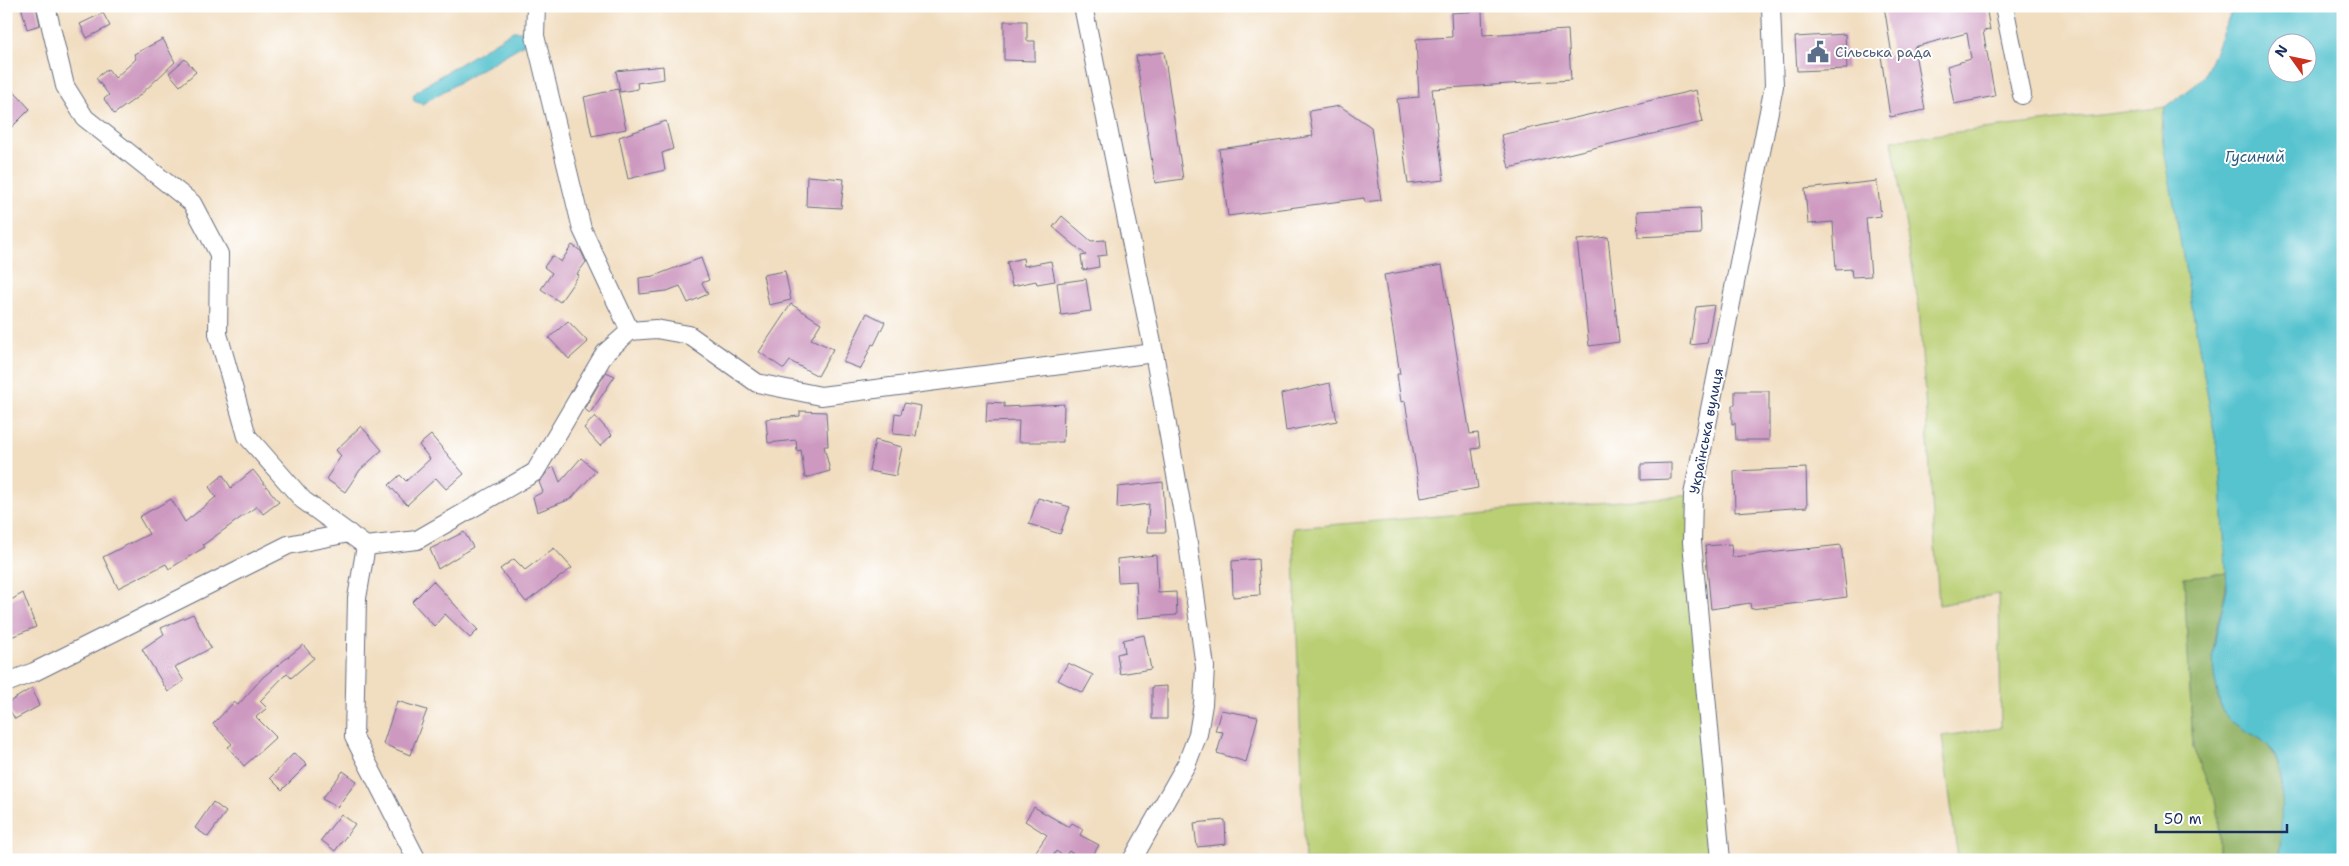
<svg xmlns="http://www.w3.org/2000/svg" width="2349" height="866" viewBox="0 0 2349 866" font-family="'Shantell Sans',sans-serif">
  <rect width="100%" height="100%" fill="#fff"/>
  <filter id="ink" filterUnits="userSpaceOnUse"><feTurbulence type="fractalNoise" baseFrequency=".02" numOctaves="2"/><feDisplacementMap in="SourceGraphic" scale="10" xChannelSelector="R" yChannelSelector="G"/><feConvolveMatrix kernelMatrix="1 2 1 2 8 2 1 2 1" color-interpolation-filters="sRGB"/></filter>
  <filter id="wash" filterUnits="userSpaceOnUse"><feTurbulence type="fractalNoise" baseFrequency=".0096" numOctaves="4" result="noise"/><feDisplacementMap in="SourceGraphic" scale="20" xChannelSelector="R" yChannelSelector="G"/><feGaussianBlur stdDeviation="1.12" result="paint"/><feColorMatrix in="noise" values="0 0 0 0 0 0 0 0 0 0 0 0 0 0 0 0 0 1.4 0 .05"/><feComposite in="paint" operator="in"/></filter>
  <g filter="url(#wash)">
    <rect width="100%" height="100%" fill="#f1ddbf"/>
    <g fill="#bacf73" stroke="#6a7f68">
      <polygon points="2166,107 2162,118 2161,130 2220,465 2227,573 2184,577 2193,748 2217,804 2219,818 2219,860 1958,860 1942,736 2001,728 1999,594 1939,605 1919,308 1892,140"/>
      <polygon points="1693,495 1721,860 1305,860 1293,528"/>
    </g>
    <path fill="#93b265" stroke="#577062" d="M 2227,573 C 2227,596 2219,615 2215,636 C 2212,654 2214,671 2217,689 C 2218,695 2219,702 2221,708 C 2228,724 2249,731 2262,740 C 2292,763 2281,826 2280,860 L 2219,860 L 2219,818 L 2217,804 L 2193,748 L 2184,577 Z"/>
    <g fill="#56c3cf" stroke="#387996" fill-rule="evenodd">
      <path d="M 2234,6 L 2343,6 L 2343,860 L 2280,860 L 2282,784 L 2279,766 L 2273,751 L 2262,740 L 2230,721 L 2221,709 L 2214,675 L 2213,655 L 2216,635 L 2227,588 L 2220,465 L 2164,149 L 2162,119 L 2166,107 L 2194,86 L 2204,76 ZM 2276,42 L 2306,42 L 2306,72 L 2276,72 Z"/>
      <polygon points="513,31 524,31 524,44 422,104 414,101 413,95 424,86"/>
    </g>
    <g id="blocks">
      <g fill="#cd99c0">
        <polygon points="21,6 36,6 40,25 27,29"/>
        <polygon points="1884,6 1910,6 1910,10 1937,6 1986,6 1990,30 1983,31 1995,96 1954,104 1947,66 1971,59 1967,33 1914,47 1925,110 1890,117 1881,56 1892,55"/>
        <polygon points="1482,11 1483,35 1568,30 1571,80 1432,89 1444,180 1408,184 1397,99 1419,97 1416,39 1452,37 1451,13"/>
        <polygon points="103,13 110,26 87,38 80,24"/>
        <polygon points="1004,21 1027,21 1027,41 1035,41 1035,61 1004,60"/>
        <polygon points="1845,34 1847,69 1797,71 1795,37"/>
        <polygon points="163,39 175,62 139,96 114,114 104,99 109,95 96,78 108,69 115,78 136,59 134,54"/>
        <polygon points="1164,52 1183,179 1155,183 1136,56"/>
        <polygon points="185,59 196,72 180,86 169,73"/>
        <polygon points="663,66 664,79 637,83 638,89 620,92 616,71"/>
        <polygon points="6,83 30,109 6,133"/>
        <polygon points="618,89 626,129 592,136 584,97"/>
        <polygon points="1696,90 1703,122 1509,168 1501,135"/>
        <polygon points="1340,106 1371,127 1381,200 1365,202 1364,198 1228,216 1219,149 1313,136 1309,111"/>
        <polygon points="666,121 673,149 662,153 665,170 628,179 619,137"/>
        <polygon points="807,176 844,179 841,208 806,206"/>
        <polygon points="1877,181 1881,216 1866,218 1871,276 1852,277 1851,269 1836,270 1833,222 1808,224 1805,189"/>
        <polygon points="1700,208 1701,234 1638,237 1637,211"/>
        <polygon points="1062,216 1091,241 1105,240 1107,255 1098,256 1099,267 1083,270 1081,256 1086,255 1053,227"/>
        <polygon points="1608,237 1619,342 1589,346 1577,240"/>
        <polygon points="572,245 581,251 586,262 577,274 579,275 560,302 541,289 552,273 544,267 552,256 561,262"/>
        <polygon points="701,258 709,280 702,283 708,294 688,303 680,286 667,291 640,294 639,278 654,276"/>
        <polygon points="1023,258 1024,266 1051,261 1055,281 1037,284 1036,281 1012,286 1007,262"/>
        <polygon points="1442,265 1470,434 1478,433 1480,448 1472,449 1478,488 1421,498 1405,401 1401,402 1397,374 1400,374 1384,275"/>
        <polygon points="785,271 791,300 769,305 763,275"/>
        <polygon points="1086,279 1091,311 1061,315 1057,283"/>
        <polygon points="791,304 821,323 811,339 833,349 818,376 790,361 784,369 759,352"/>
        <polygon points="1714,305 1707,343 1690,345 1696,307"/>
        <polygon points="867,313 885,322 874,345 872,344 861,369 843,362"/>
        <polygon points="568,321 588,342 569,359 549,338"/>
        <polygon points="606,372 615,376 590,413 584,409"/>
        <polygon points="1330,383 1337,421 1286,431 1281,394"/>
        <polygon points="1735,391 1769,391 1769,440 1736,440 1735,423 1732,424 1732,405 1735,405"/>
        <polygon points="987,402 1004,403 1004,407 1064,404 1063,442 1018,442 1019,421 986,422"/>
        <polygon points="904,403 921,406 916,436 893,434 895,413 901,414"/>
        <polygon points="800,411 826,412 828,446 824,446 830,471 805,478 801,450 797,451 796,440 768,443 766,419 800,416"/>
        <polygon points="595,416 612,435 600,446 584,428"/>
        <polygon points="361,426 382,450 360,470 345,492 326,479 341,456 336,450"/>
        <polygon points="431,435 464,474 446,489 436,478 407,505 389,485 400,475 406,481 430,459 419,445"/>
        <polygon points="875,440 902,447 896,476 869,471"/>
        <polygon points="581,458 596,471 571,499 537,512 533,497 543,492 539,482 549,470 554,467 560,482"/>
        <polygon points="1671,463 1671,479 1641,480 1641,464"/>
        <polygon points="1806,468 1807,507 1735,512 1734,471"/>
        <polygon points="253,470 279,502 263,514 257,506 203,545 205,547 169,569 166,564 118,588 103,557 149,534 139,517 171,499 185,522 216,497 209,487 223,475 231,488"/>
        <polygon points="1163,482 1166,532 1147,532 1149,504 1117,508 1118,487"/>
        <polygon points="1038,498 1070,507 1060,534 1029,524"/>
        <polygon points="464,532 473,547 438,569 430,549"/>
        <polygon points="1731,544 1732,557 1841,545 1847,597 1751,609 1750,603 1711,609 1705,546"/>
        <polygon points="554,548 572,568 526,602 500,569 514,559 525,570"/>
        <polygon points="1156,555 1158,593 1176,592 1177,615 1138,618 1136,581 1118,582 1117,559"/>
        <polygon points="1258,559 1260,595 1233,597 1232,561"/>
        <polygon points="433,581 478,630 470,638 445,614 434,626 412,602"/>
        <polygon points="23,593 36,627 6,639 6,603"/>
        <polygon points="193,614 211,648 175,667 184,681 168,692 142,649 164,634 161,628"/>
        <polygon points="1144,635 1151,669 1120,674 1117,654 1125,652 1123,640"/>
        <polygon points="303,645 314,658 291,678 287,673 260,701 267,708 256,717 276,737 244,766 228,747 232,744 213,724 234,702 238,705 263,677"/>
        <polygon points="1068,663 1093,675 1083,693 1058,680"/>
        <polygon points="1167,686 1167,719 1152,719 1152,687"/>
        <polygon points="32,688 39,706 15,719 6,704"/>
        <polygon points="397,701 427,710 410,755 383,744"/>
        <polygon points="1221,710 1258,717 1246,762 1217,753 1223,732 1215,731"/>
        <polygon points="294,753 307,765 282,790 270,778"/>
        <polygon points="343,771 357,781 337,807 322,799"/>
        <polygon points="213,802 226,812 208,837 195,828"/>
        <polygon points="1034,807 1069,827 1072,823 1083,829 1080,835 1099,845 1090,860 1083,860 1069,851 1065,857 1056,851 1051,860 1030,860 1047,835 1025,821"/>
        <polygon points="341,814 355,824 335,851 321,840"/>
        <polygon points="1225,820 1226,844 1197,847 1194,823"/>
      </g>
    </g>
  </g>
  <g filter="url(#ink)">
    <use href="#blocks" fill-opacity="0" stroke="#666c80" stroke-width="1"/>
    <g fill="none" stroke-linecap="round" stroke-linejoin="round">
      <g stroke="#666c80" stroke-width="20">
        <g id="minor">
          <polyline points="46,6 65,86 85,118 192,203 219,254 218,334 247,436 303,500 366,546"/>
          <polyline points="536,6 535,36 582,229 630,331"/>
          <polyline points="1083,6 1154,353 1187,536 1205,667 1203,704 1198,734 1187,763 1132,860"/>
          <polyline points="2004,6 2022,95"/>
          <polyline points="366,546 417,540 535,472 605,353 630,331 656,329 689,335 757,383 821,396 1154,353"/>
          <polyline points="366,546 357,598 354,737 417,860"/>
          <polyline points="6,683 34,672 288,545 349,533"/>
          <polyline points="1721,860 1692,542 1693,495 1774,86 1771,6"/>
        </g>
      </g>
      <use href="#minor" stroke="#fff" stroke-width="18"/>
    </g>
  </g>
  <defs>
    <g id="civic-bare" transform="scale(1.725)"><path d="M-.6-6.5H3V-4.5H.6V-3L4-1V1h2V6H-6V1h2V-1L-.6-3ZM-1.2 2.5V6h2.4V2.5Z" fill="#5c6f8a" stroke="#fff" stroke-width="2.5" paint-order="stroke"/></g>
  </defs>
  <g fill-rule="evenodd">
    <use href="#civic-bare" x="1818" y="52"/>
  </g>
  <g text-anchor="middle" stroke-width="4" stroke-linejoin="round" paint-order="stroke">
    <g font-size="14" fill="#4e5e75" stroke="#fff" text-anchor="start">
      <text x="1835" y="57">Сільська рада</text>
    </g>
    <g font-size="14" fill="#1b2f5e" stroke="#fff">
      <text transform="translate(1706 431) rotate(-79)" y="5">Українська вулиця</text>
    </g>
    <g font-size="15" font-style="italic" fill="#2d5b80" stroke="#fff">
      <text x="2255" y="162">Гусиний</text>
    </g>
  </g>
  <rect width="2349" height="866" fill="none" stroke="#fff" stroke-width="25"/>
  <g transform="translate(2292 58) rotate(303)"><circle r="24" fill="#ffffff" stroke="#a4acbf"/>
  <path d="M0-4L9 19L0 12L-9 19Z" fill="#c8321e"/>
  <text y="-8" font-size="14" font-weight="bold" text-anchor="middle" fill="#1b2f5e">N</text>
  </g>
  <path d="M2156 824v8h131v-8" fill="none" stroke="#1b2f5e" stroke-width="2.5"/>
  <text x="2164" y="824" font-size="15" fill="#1b2f5e" stroke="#ffffff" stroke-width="4" paint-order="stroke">50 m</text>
</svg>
